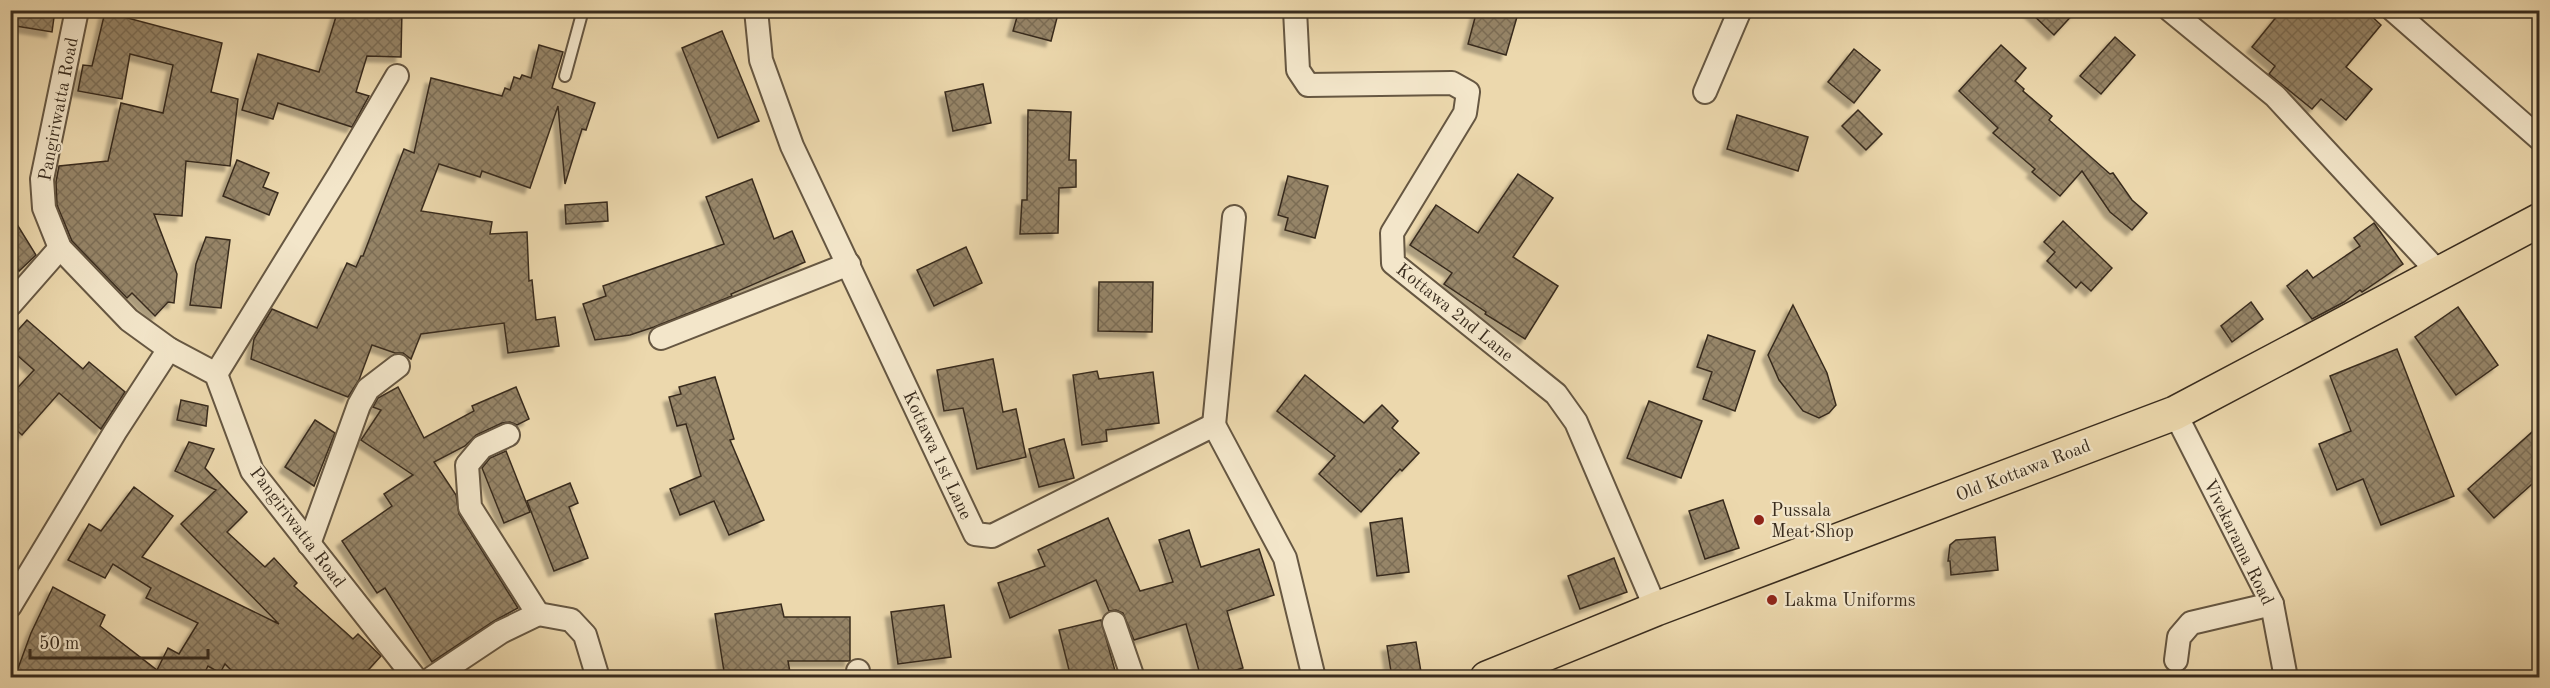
<svg xmlns="http://www.w3.org/2000/svg" width="2550" height="688" viewBox="0 0 2550 688" font-family="'Old Standard TT',serif">
  <defs>
    <pattern id="building-cross-hatch" width="8" height="8" patternUnits="userSpaceOnUse" patternTransform="scale(1.5)"><rect width="8" height="8" fill="#968568"/><path d="M0 0l8 8M0 8l8-8" fill="none" stroke="#7b6d55"/></pattern>
    <filter id="shadow"><feDropShadow dx="-5.5" dy="5.5" stdDeviation="1.5" flood-color="#0004"/></filter>
  </defs>
  <rect width="100%" height="100%" fill="#ecd8ad"/>
  <filter id="stains"><feTurbulence type="fractalNoise" baseFrequency=".00333" numOctaves="4"/><feColorMatrix values="0 0 0 0 .2 0 0 0 0 .09 0 0 0 0 .02 0 0 0 .5 -.17"/></filter>
  <radialGradient id="worn" r=".72"><stop offset=".6" stop-color="#630" stop-opacity="0"/><stop offset="1" stop-color="#630" stop-opacity=".3"/></radialGradient>
  <g fill="url(#building-cross-hatch)" stroke="#392c1e" stroke-width="1.5" filter="url(#shadow)">
    <polygon points="10,10 55,10 52,32 10,25"/>
    <polygon points="338,10 402,10 401,57 367,56 356,92 369,96 352,127 278,103 273,119 242,110 258,54 319,72"/>
    <polygon points="1019,10 1059,10 1051,41 1013,31"/>
    <polygon points="1477,10 1519,10 1506,55 1468,44"/>
    <polygon points="2028,10 2077,10 2054,35"/>
    <polygon points="2282,10 2365,10 2381,25 2346,67 2372,89 2346,120 2321,99 2312,109 2269,74 2275,66 2252,47"/>
    <polygon points="105,12 222,43 211,92 238,99 230,166 186,161 182,216 154,214 177,274 174,303 168,302 155,316 132,293 127,298 72,241 57,205 56,182 59,166 108,161 121,103 163,113 173,65 130,54 122,99 78,91 83,65 92,66"/>
    <polygon points="722,31 759,121 718,138 682,48"/>
    <polygon points="2115,37 2135,55 2101,94 2080,76"/>
    <polygon points="539,45 563,52 552,88 595,103 586,130 582,129 565,184 558,106 530,188 482,171 480,177 439,164 421,211 492,222 490,234 527,232 529,281 532,280 536,320 555,317 559,346 508,353 504,323 421,334 411,359 403,353 395,353 372,345 359,380 348,397 251,359 254,339 272,309 317,328 347,263 356,267 361,256 363,256 404,149 414,153 431,78 502,96 505,88 510,90 514,77 520,79 522,75 531,78"/>
    <polygon points="2001,45 2026,68 2015,81 2024,89 2023,91 2052,116 2049,120 2110,174 2113,173 2132,200 2147,213 2132,230 2110,212 2082,171 2060,196 2032,172 2035,169 1993,133 1998,128 1959,91"/>
    <polygon points="1854,49 1880,70 1854,103 1828,82"/>
    <polygon points="983,84 991,123 953,131 945,92"/>
    <polygon points="1028,110 1071,112 1069,160 1076,160 1076,187 1059,188 1058,233 1020,234 1022,200 1027,200"/>
    <polygon points="1858,110 1882,134 1866,150 1842,126"/>
    <polygon points="1737,115 1808,137 1798,171 1727,149"/>
    <polygon points="237,160 269,173 263,187 278,193 269,215 223,196"/>
    <polygon points="1518,174 1553,198 1513,257 1558,286 1525,339 1485,314 1486,312 1444,284 1452,273 1410,245 1436,205 1478,233"/>
    <polygon points="1288,176 1328,186 1315,238 1285,230 1288,218 1278,215"/>
    <polygon points="752,179 774,239 792,231 805,262 731,294 732,296 654,327 630,335 595,340 583,304 606,296 603,286 724,244 706,197"/>
    <polygon points="607,202 608,221 566,224 565,205"/>
    <polygon points="10,213 36,255 19,271 10,257"/>
    <polygon points="2063,221 2112,268 2091,291 2081,282 2076,288 2047,261 2055,252 2044,242"/>
    <polygon points="2374,223 2403,264 2362,292 2360,290 2344,302 2312,319 2287,286 2307,270 2313,278 2360,246 2354,238"/>
    <polygon points="206,237 230,240 221,308 190,305 196,264"/>
    <polygon points="966,247 982,283 934,306 917,270"/>
    <polygon points="1099,282 1153,282 1152,332 1098,331"/>
    <polygon points="2251,302 2263,319 2232,342 2221,326"/>
    <polygon points="1793,305 1827,373 1836,405 1829,413 1819,418 1803,411 1779,380 1768,355"/>
    <polygon points="2458,307 2498,365 2456,395 2415,337"/>
    <polygon points="27,320 83,369 89,362 125,392 101,429 59,393 22,435 10,424 10,396 34,370 10,349 10,339"/>
    <polygon points="1708,335 1755,351 1735,411 1703,399 1712,372 1697,367"/>
    <polygon points="2397,349 2454,496 2381,525 2363,479 2337,490 2319,444 2351,431 2330,376"/>
    <polygon points="993,359 1003,412 1016,409 1026,457 977,469 963,408 944,411 937,370"/>
    <polygon points="1097,371 1099,379 1153,372 1159,423 1106,430 1107,441 1082,445 1073,375"/>
    <polygon points="1305,375 1364,423 1382,405 1398,421 1392,428 1419,453 1402,471 1400,469 1361,512 1319,474 1335,456 1277,411"/>
    <polygon points="715,377 734,439 730,440 764,520 729,535 714,501 680,515 670,489 701,476 686,424 677,426 669,397 681,394 679,387"/>
    <polygon points="398,387 424,438 474,411 472,406 516,387 529,419 517,425 510,422 502,423 476,435 465,446 434,462 456,495 459,514 518,608 494,621 432,662 385,588 377,593 342,541 392,506 384,494 413,475 361,440 381,410 373,407 378,398"/>
    <polygon points="181,400 208,406 206,426 177,420"/>
    <polygon points="1649,401 1702,421 1681,478 1627,458"/>
    <polygon points="315,420 335,433 314,486 285,467"/>
    <polygon points="2540,425 2540,477 2494,518 2468,489"/>
    <polygon points="1064,439 1074,478 1039,487 1029,449"/>
    <polygon points="189,442 214,449 205,468 247,512 227,532 265,567 274,558 297,583 294,586 353,639 358,634 381,656 361,678 239,678 225,664 220,673 208,666 202,678 35,678 17,671 31,633 53,587 105,615 100,626 157,670 168,648 179,654 198,623 146,598 151,588 113,564 105,578 68,560 89,524 101,531 134,487 173,516 142,557 279,624 181,524 216,490 175,471"/>
    <polygon points="506,451 530,512 504,523 482,468 490,458"/>
    <polygon points="570,483 578,503 569,507 588,558 554,571 527,501"/>
    <polygon points="1723,500 1739,548 1705,559 1689,511"/>
    <polygon points="1108,518 1140,591 1173,582 1159,540 1189,530 1201,567 1259,549 1274,595 1227,611 1243,668 1210,678 1201,678 1186,624 1134,640 1123,613 1116,610 1109,611 1096,580 1010,618 998,583 1045,566 1038,550"/>
    <polygon points="1402,518 1409,572 1377,576 1370,523"/>
    <polygon points="1995,537 1998,570 1951,575 1950,561 1948,561 1950,545 1956,540"/>
    <polygon points="1614,558 1627,592 1580,609 1568,576"/>
    <polygon points="781,604 784,617 850,617 850,661 788,661 791,678 725,678 715,614"/>
    <polygon points="944,605 951,657 898,664 891,612"/>
    <polygon points="1101,620 1117,678 1071,678 1059,630"/>
    <polygon points="1416,642 1422,678 1392,678 1387,646"/>
  </g>
  <g fill="none" stroke-linecap="round" stroke-linejoin="round">
    <g stroke="#665742" stroke-width="14">
      <polyline id="service" points="565,76 583,10"/>
    </g>
    <g stroke="#665742" stroke-width="26">
      <g id="minor">
        <polyline points="77,10 42,179 44,208 60,248 129,320 169,349 216,374 252,471 415,678"/>
        <polyline points="756,10 761,60 792,146 975,534 992,536 1214,425"/>
        <polyline points="1295,10 1298,70 1308,85 1452,83 1468,92 1465,113 1392,233 1393,263 1556,394 1576,422 1656,609"/>
        <polyline points="2170,10 2275,96 2439,273"/>
        <polyline points="2393,10 2540,139"/>
        <polyline points="1705,92 1740,10"/>
        <polyline points="10,305 60,248"/>
        <polyline points="661,338 849,264"/>
        <polyline points="216,374 340,173 397,76"/>
        <polyline points="2175,413 2272,604 2286,678"/>
        <polyline points="1214,425 1285,558 1314,678"/>
        <polyline points="1214,425 1234,217"/>
        <polyline points="508,435 482,447 467,465 470,507 538,614"/>
        <polyline points="309,544 359,405 368,389 398,366"/>
        <polyline points="10,606 115,432 169,349"/>
        <polyline points="538,614 571,620 585,635 598,678"/>
        <polyline points="1114,623 1133,678"/>
        <polyline points="2176,660 2179,637 2191,623 2272,604"/>
        <polyline points="432,678 501,632 538,614"/>
        <polyline points="858,678 858,671"/>
      </g>
    </g>
    <g stroke="#392c1e" stroke-width="36">
      <polyline id="primary" points="1487,678 1656,609 2175,413 2540,220"/>
    </g>
    <use href="#service" stroke="#f3e6ca" stroke-width="10"/>
    <use href="#minor" stroke="#f3e6ca" stroke-width="22"/>
    <use href="#primary" stroke="#ecd8ad" stroke-width="33"/>
  </g>
  <g fill="#8f2418" stroke="#f3e6ca" stroke-width="2">
    <circle cx="1759" cy="520" r="6"/>
    <circle cx="1772" cy="600" r="6"/>
  </g>
  <g text-anchor="middle" stroke-width="4.5" stroke-linejoin="round" paint-order="stroke">
    <g font-size="18" fill="#392c1e" stroke="#f3e6ca">
      <text transform="translate(58 109) rotate(-79)" y="6">Pangiriwatta Road</text>
      <text transform="translate(1455 312) rotate(39)" y="6">Kottawa 2nd Lane</text>
      <text transform="translate(938 455) rotate(65)" y="6">Kottawa 1st Lane</text>
      <text transform="translate(2023 470) rotate(-21)" y="6">Old Kottawa Road</text>
      <text transform="translate(298 527) rotate(53)" y="6">Pangiriwatta Road</text>
      <text transform="translate(2239 542) rotate(64)" y="6">Vivekarama Road</text>
    </g>
    <g font-size="18" fill="#392c1e" stroke="#f3e6ca" text-anchor="start">
      <text x="1771" y="516">Pussala<tspan x="1771" dy="21">Meat Shop</tspan></text>
      <text x="1784" y="606">Lakma Uniforms</text>
    </g>
  </g>
  <rect width="2550" height="688" fill="none" stroke="#ecd8ad" stroke-width="36"/>
  <rect x="12" y="12" width="2526" height="664" fill="none" stroke="#392c1e" stroke-width="3"/>
  <rect x="18" y="18" width="2514" height="652" fill="none" stroke="#392c1e" stroke-width="1.5"/>
  <path d="M30 649v9h178v-9" fill="none" stroke="#392c1e" stroke-width="3"/>
  <text x="39" y="649" font-size="18" fill="#392c1e" stroke="#f3e6ca" stroke-width="4.5" paint-order="stroke">50 m</text>
  <rect width="100%" height="100%" filter="url(#stains)"/>
  <rect width="100%" height="100%" fill="url(#worn)"/>
</svg>
